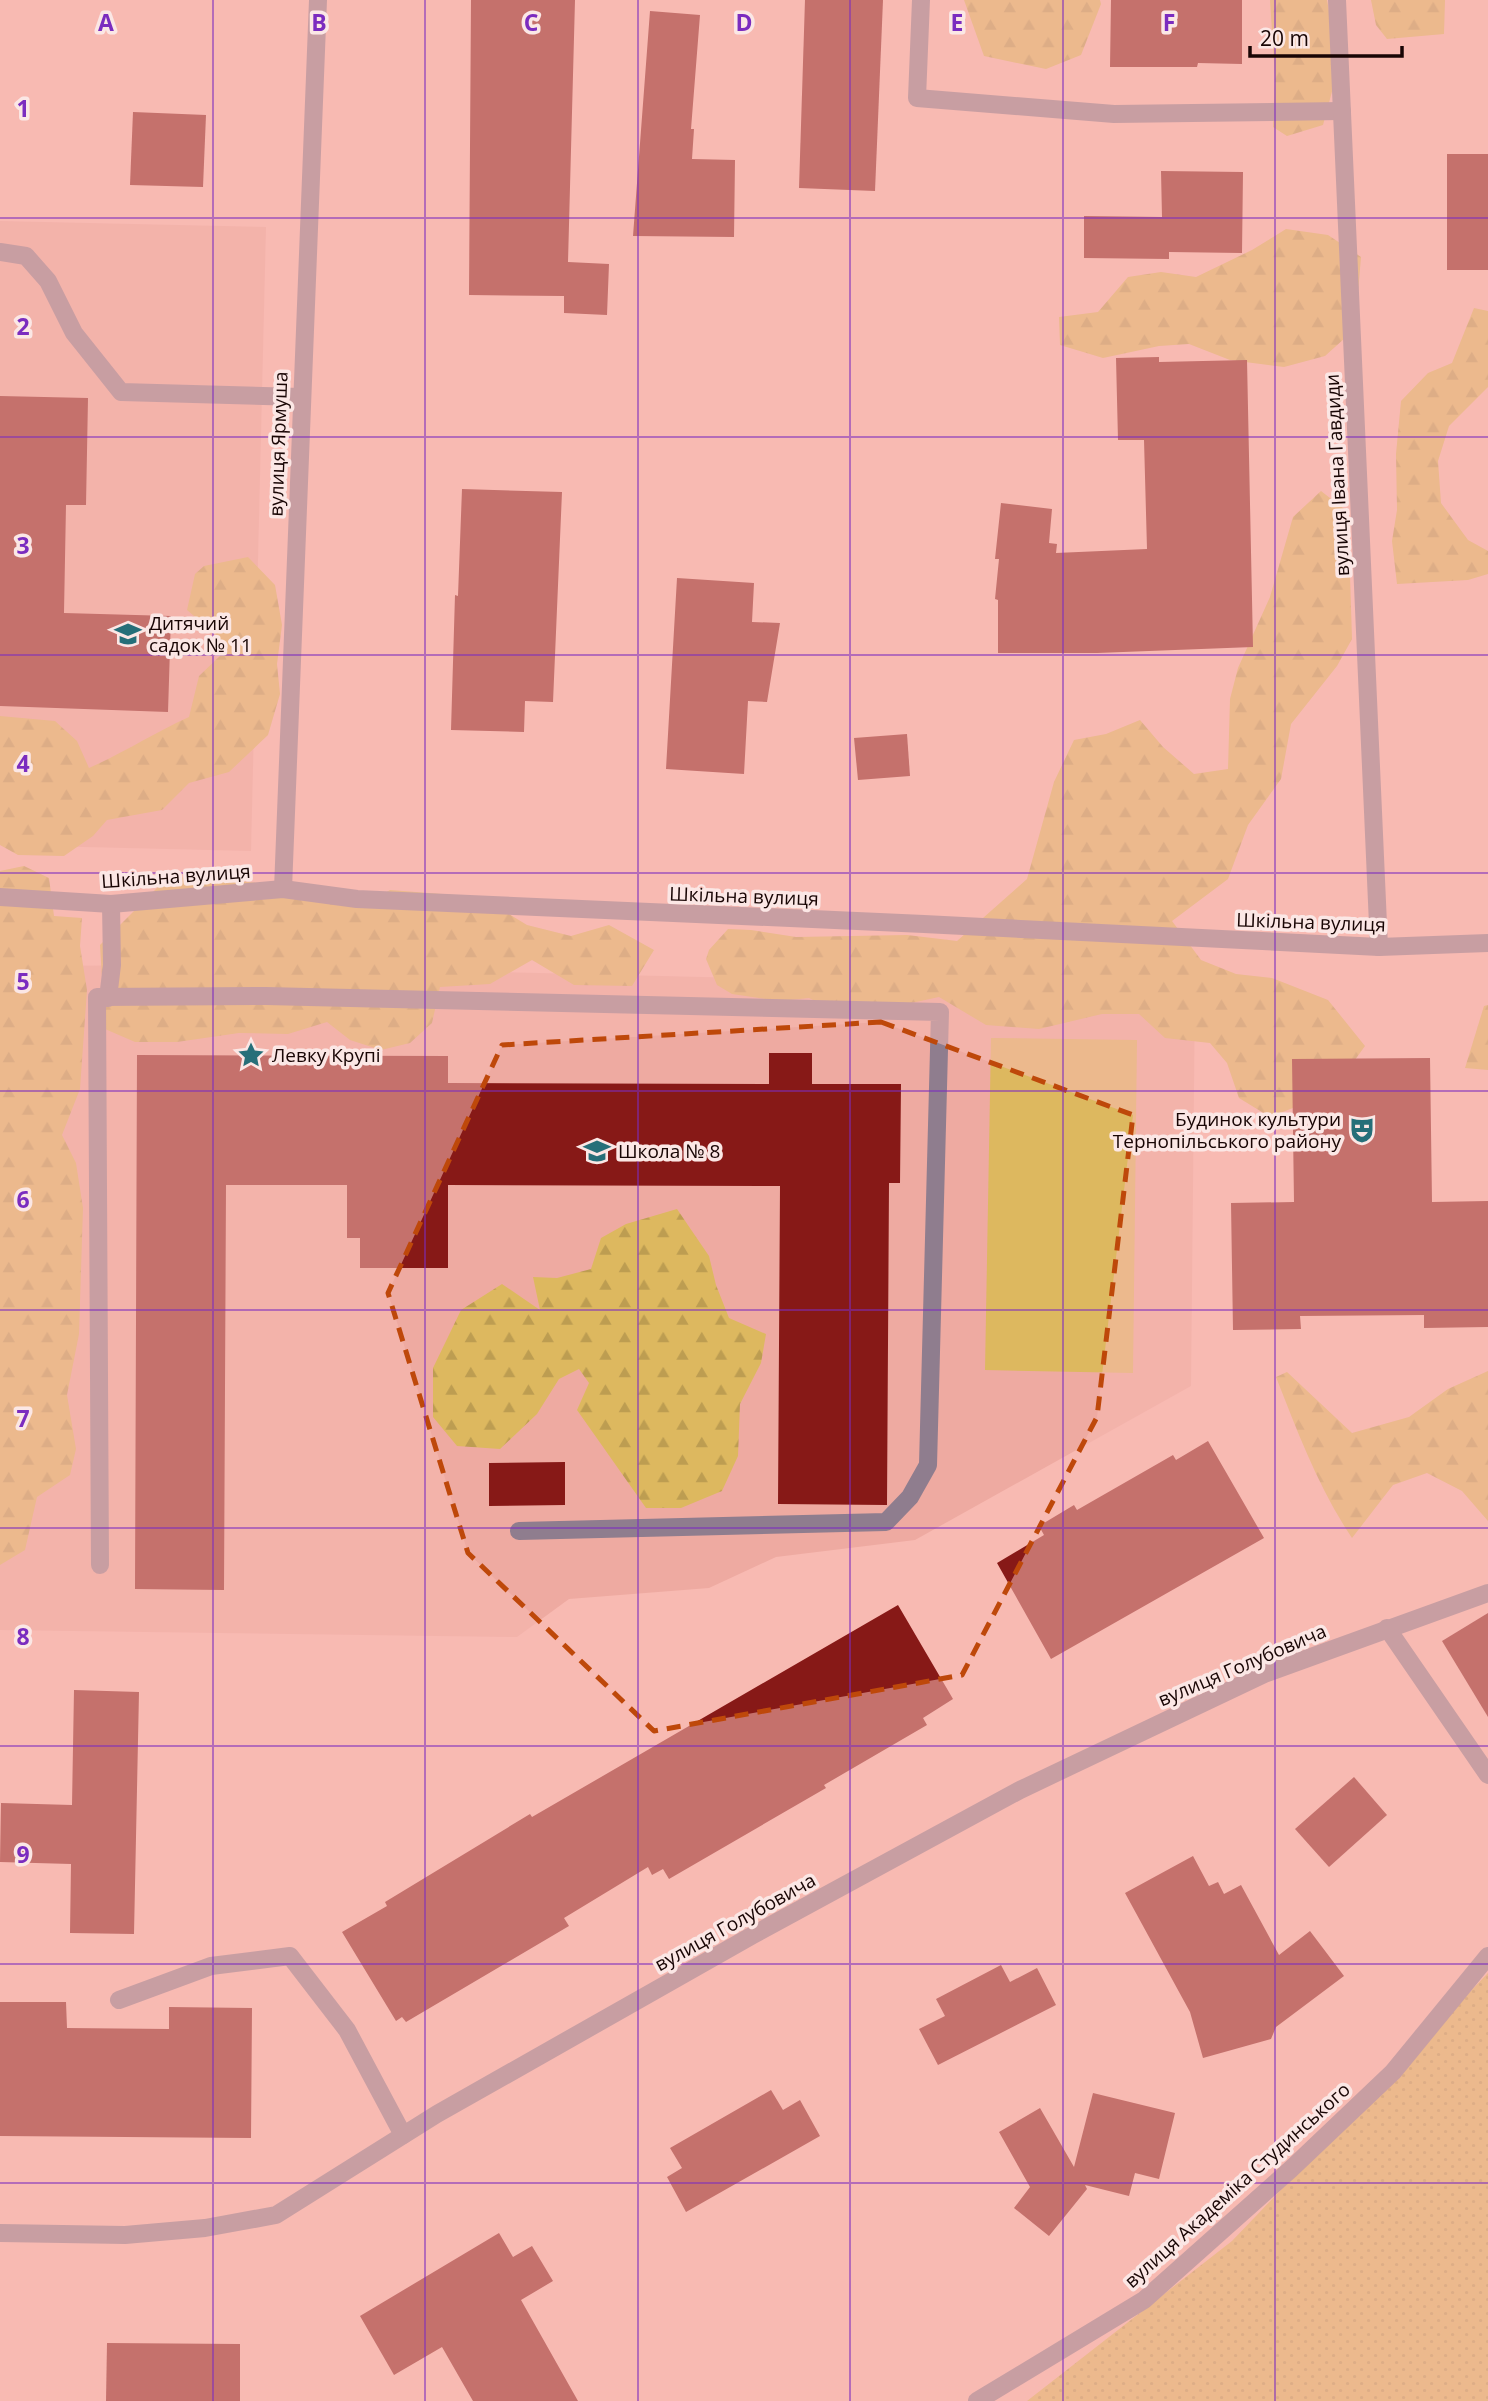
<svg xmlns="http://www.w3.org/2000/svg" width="1488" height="2401" viewBox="0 0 1488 2401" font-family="'Open Sans',sans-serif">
  <defs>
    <pattern id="forest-firs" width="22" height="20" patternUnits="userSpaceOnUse" patternTransform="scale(1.75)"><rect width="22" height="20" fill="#ddb85f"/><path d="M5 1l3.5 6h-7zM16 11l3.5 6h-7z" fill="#bd9d51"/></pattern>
    <pattern id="park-dots" width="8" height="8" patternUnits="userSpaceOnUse" patternTransform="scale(1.75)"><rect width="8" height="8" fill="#ddb85f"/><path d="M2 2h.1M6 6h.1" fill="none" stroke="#bd9d51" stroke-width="1.8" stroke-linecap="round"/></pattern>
  </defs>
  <rect width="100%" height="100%" fill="#f8bab2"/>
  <g fill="#eeaaa1">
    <polygon points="0,221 266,227 251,851 0,845"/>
    <polygon points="214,965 1195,989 1191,1386 915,1540 776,1557 709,1588 569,1599 517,1637 0,1630 0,966"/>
  </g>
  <g fill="url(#forest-firs)">
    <polygon points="964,0 1100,0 1101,4 1081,55 1046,69 984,56"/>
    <polygon points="1270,0 1327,0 1334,38 1334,84 1323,125 1287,136 1273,127 1275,78"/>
    <polygon points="1371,0 1445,0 1444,34 1387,39 1376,25"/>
    <polygon points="1286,229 1328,235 1361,257 1355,329 1325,356 1284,367 1230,360 1189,344 1159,346 1103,358 1060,345 1059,317 1098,312 1128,277 1161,272 1196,277 1252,250"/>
    <polygon points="1474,308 1488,311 1488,387 1449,426 1438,461 1441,503 1468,540 1488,551 1488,574 1468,580 1397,584 1392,541 1397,510 1396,454 1401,401 1428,373 1452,363"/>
    <polygon points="1321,491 1348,512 1352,639 1337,666 1291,724 1281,779 1248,825 1228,879 1172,921 1201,960 1236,974 1272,978 1328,1000 1365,1046 1331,1093 1270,1117 1239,1098 1227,1063 1210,1043 1165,1038 1139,1014 1102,1014 1039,1029 986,1025 939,997 847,1017 809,998 780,1001 732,994 717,985 706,959 709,950 728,929 751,930 796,937 907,935 957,941 1027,879 1054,782 1074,740 1106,734 1140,720 1163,747 1194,774 1228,769 1230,699 1238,668 1270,597 1293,517"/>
    <path d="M 248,557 L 275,585 L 282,625 L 277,664 L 280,694 L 268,735 L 229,772 L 189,783 L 162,810 L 107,820 L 93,836 L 64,856 L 18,855 L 0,845 L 0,716 L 55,721 L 77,741 L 89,768 C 123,753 154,733 189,717 L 199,676 L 220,656 L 220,638 L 187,610 L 195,574 L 204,566 Z"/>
    <polygon points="24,866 49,878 54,916 82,918 80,946 87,990 80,1089 62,1135 76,1163 83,1208 79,1334 67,1395 76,1449 70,1475 37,1497 25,1550 0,1565 0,871"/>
    <polygon points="192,877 258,883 361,907 390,890 481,897 527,925 571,936 609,925 654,950 632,986 574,985 532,960 490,984 440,987 432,1023 410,1043 381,1050 350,1040 327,1022 288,1034 239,1033 177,1042 135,1042 105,1029 100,945 167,878"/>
    <polygon points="1488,1005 1488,1070 1465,1068 1484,1006"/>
    <polygon points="677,1209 709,1256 716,1285 729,1318 766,1334 761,1363 740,1404 738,1456 722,1491 681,1508 646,1508 577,1410 589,1383 579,1369 559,1379 537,1414 500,1449 457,1446 433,1417 433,1368 461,1310 502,1284 540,1310 533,1277 557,1278 591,1269 601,1238 626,1224"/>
    <path d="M 1488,1371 L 1488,1521 L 1462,1491 L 1427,1473 L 1393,1485 L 1352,1538 C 1319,1489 1298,1433 1276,1377 L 1287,1372 L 1352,1433 L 1409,1417 L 1448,1389 Z"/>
  </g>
  <polygon fill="url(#park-dots)" points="1488,1973 1488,2401 1027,2401 1232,2241"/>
  <polygon fill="#ddb85f" points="991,1038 1137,1040 1133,1373 985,1370"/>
  <g fill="#871917">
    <polygon points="471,0 575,0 568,262 609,264 607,315 564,313 564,296 469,295"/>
    <polygon points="805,0 883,0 875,191 799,188"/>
    <polygon points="1111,0 1242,0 1242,64 1198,63 1197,67 1110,67"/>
    <polygon points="650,11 700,15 691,129 694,129 692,159 735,160 734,237 633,236"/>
    <polygon points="133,112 206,115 203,187 130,185"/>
    <rect x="1447" y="154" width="41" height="116"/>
    <polygon points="1161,171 1243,172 1242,253 1169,252 1169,259 1084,258 1084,216 1162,217"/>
    <polygon points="1159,357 1159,362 1247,360 1253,647 1097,653 998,653 998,600 995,599 999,559 995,559 1001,503 1052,509 1049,543 1057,544 1056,553 1147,549 1144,440 1118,440 1116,358"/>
    <polygon points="0,396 88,398 86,505 66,505 64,613 171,616 168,712 0,706"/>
    <polygon points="462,489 562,492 553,702 525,701 524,732 451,730 455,595 458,596"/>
    <polygon points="677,578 754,583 752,622 780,623 767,702 748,701 744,774 666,769"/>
    <polygon points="907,734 910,776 858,780 854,738"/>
    <polygon points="769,1053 812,1053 812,1084 901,1084 900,1183 889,1183 887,1505 778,1504 780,1186 448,1185 448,1268 360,1268 360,1238 347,1238 347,1185 226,1185 224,1590 135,1589 137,1055 448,1056 448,1083 769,1084"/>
    <polygon points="1430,1058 1432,1202 1488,1201 1488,1327 1424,1328 1424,1315 1300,1316 1301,1329 1233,1330 1231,1203 1294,1202 1292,1059"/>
    <polygon points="1208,1441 1264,1538 1051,1659 997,1563 1044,1535 1039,1526 1074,1505 1077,1510 1173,1455 1176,1460"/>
    <polygon points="565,1462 565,1505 489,1506 489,1463"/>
    <polygon points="898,1605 953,1699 923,1718 927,1725 824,1785 826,1788 669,1879 663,1869 652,1875 648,1867 564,1918 569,1926 406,2022 402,2017 396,2021 342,1932 387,1906 385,1902 530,1814 532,1817"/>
    <polygon points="1488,1613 1488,1717 1442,1641"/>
    <polygon points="74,1690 139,1692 134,1934 70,1933 71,1864 0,1862 1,1803 72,1805"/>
    <polygon points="1354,1777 1387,1815 1329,1867 1295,1829"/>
    <polygon points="1193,1856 1209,1886 1218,1882 1224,1894 1241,1885 1279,1955 1310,1931 1344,1976 1276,2027 1271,2039 1203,2058 1190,2012 1125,1893"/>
    <polygon points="1001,1965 1010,1982 1037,1968 1056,2005 938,2065 919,2029 945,2016 936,1999"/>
    <polygon points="0,2002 66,2002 67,2028 169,2029 169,2007 252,2008 251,2138 0,2136"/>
    <polygon points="771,2090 783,2110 800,2100 820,2136 686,2212 667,2177 682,2168 670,2148"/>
    <polygon points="1093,2093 1175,2113 1159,2179 1135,2173 1129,2196 1085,2185 1087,2189 1049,2236 1014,2208 1030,2187 999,2132 1040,2108 1074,2167"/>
    <polygon points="499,2233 513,2257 532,2246 553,2281 521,2300 578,2401 473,2401 442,2347 394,2375 360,2316"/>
    <polygon points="107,2343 240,2344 240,2401 106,2401"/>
  </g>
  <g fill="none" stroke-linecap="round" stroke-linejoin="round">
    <g stroke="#8f7d8e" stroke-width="18">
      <polyline points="921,0 917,98 1114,114 1342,111"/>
      <polyline points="0,252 26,256 48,281 74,333 121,392 301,397"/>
      <polyline points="108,998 112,965 111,904"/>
      <polyline points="100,1565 97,997 266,996 940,1012 928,1465 910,1497 886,1522 519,1531"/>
      <polyline points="119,2000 211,1966 290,1956 347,2030 403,2135"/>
    </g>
    <g stroke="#8f7d8e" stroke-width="18">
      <polyline points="1337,0 1379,947"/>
      <polyline points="283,889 318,0"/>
      <polyline points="0,897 111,904 283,889 357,899 924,924 1379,947 1488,943"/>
      <polyline points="1387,1628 1488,1775"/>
      <polyline points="0,2233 125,2235 205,2228 276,2215 437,2114 753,1935 1020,1790 1264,1674 1488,1593"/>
      <polyline points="977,2401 1144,2300 1291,2169 1393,2072 1488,1956"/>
    </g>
  </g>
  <path d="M0 0H1488V2401H0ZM 881,1022 L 1133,1115 L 1097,1417 L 962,1675 L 654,1731 L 468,1553 L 388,1293 L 502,1045 Z" fill="#f8bab2" fill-opacity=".55" fill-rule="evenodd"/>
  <path fill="none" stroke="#be480a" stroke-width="5" stroke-dasharray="14 9" stroke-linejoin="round" d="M 881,1022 L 1133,1115 L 1097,1417 L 962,1675 L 654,1731 L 468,1553 L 388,1293 L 502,1045 Z"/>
  <path fill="none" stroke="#7b2cbf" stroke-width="2" stroke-opacity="0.55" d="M 213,0 L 213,2401M 425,0 L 425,2401M 638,0 L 638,2401M 850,0 L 850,2401M 1063,0 L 1063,2401M 1275,0 L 1275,2401M 0,218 L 1488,218M 0,437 L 1488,437M 0,655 L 1488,655M 0,873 L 1488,873M 0,1091 L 1488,1091M 0,1310 L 1488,1310M 0,1528 L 1488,1528M 0,1746 L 1488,1746M 0,1964 L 1488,1964M 0,2183 L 1488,2183"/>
  <defs>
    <g id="school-bare" transform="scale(2.1)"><path d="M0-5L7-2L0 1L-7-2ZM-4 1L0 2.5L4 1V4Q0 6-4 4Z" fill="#266f79" stroke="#fbe7e5" stroke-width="2.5" paint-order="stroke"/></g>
    <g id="sight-bare" transform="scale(2.1)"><path d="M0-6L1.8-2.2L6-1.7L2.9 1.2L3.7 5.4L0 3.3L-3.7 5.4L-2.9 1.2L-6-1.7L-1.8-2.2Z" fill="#266f79" stroke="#fbe7e5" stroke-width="2.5" paint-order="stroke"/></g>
    <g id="theatre-bare" transform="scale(2.1)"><path d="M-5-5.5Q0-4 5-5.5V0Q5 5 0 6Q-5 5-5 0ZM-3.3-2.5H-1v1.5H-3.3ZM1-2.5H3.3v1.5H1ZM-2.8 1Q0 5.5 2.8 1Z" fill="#266f79" stroke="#fbe7e5" stroke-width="2.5" paint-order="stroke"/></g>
  </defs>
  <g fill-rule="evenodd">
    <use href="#school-bare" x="128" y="634"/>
    <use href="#sight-bare" x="251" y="1055"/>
    <use href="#theatre-bare" x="1362" y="1130"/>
    <use href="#school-bare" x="597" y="1151"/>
  </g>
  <g text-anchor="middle" stroke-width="7" stroke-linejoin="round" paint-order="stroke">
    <g font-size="19" fill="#180504" stroke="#fbe7e5">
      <text transform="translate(278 444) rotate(-88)" y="7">вулиця Ярмуша</text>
      <text transform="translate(1337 475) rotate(-93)" y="7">вулиця Івана Гавдиди</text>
      <text transform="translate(176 876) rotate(-4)" y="7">Шкільна вулиця</text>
      <text transform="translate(744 896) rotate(2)" y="7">Шкільна вулиця</text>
      <text transform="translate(1311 922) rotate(2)" y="7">Шкільна вулиця</text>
      <text transform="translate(1242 1665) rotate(-23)" y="7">вулиця Голубовича</text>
      <text transform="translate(735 1922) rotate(-29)" y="7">вулиця Голубовича</text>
      <text transform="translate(1237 2185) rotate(-42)" y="7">вулиця Академіка Студинського</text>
    </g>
    <g font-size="19" fill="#180504" stroke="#fbe7e5" text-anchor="start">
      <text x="149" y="630">Дитячий<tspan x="149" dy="22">садок № 11</tspan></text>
      <text x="272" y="1062">Левку Крупі</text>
      <text x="1341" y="1126" text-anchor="end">Будинок культури<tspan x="1341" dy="22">Тернопільського району</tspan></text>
      <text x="618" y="1158">Школа № 8</text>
    </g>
  </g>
  <g font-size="23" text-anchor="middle" font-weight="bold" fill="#7b2cbf" stroke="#fbe7e5" stroke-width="7" stroke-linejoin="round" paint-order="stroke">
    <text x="106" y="31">A</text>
    <text x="319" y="31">B</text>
    <text x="531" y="31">C</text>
    <text x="744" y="31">D</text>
    <text x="957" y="31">E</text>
    <text x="1169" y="31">F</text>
    <text x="23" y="117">1</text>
    <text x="23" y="335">2</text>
    <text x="23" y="554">3</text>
    <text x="23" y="772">4</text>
    <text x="23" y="990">5</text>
    <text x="23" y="1208">6</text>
    <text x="23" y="1427">7</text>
    <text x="23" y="1645">8</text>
    <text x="23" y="1863">9</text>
  </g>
  <path d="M1250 46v10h152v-10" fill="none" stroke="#180504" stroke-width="3.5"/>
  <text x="1260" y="46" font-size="21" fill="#180504" stroke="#fbe7e5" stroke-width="5" paint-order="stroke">20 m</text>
</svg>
